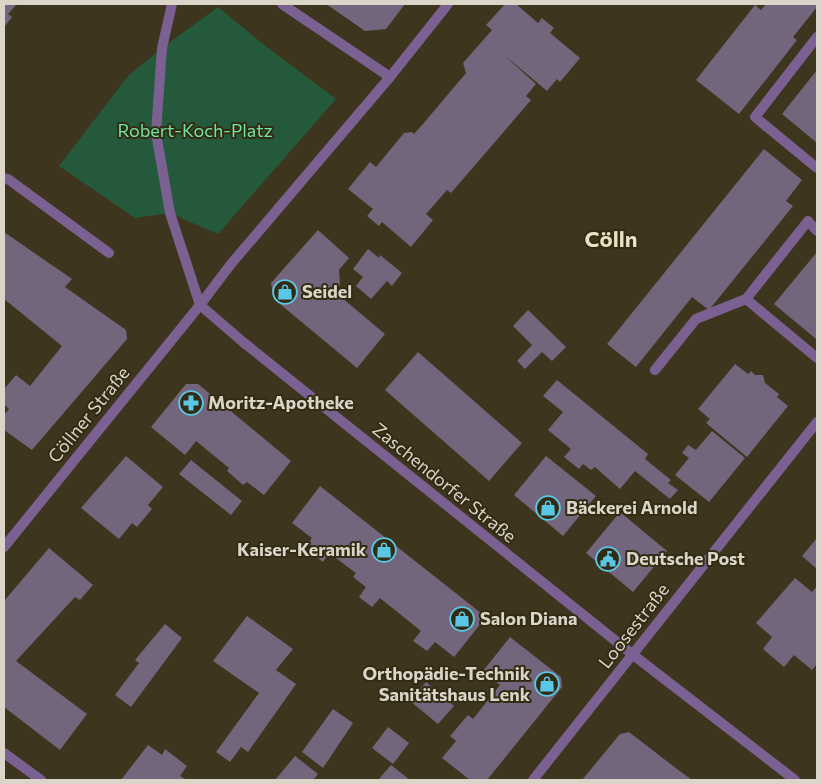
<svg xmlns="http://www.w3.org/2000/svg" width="821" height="784" viewBox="0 0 821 784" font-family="Commissioner,sans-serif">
  <rect width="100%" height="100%" fill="#3d351e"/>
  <polygon fill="#245a3b" points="218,7 263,44 336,99 218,234 170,213 135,218 59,166 128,76 162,48"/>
  <g fill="#73657b">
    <polygon points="4,4 17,4 8,14 12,17 4,27"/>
    <polygon points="326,4 405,4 386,29 365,31"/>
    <polygon points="505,4 516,4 538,23 542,18 554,28 550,33 580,58 560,82 557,79 547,91 504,55 536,84 526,96 531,100 451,193 447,190 426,214 433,220 411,247 382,222 379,226 367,216 373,209 348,189 370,162 376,167 404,133 412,132 414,134 423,124 466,73 463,63 492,30 486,25"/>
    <polygon points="766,4 817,4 817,7 793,37 797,40 739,114 696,80 755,5 761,10"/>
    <polygon points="817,70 817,143 782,114"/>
    <polygon points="764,149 802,180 786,201 793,206 709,310 692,297 636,367 607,344"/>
    <polygon points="318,230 349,258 339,270 340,285 335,292 385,334 357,368 274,299 271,283"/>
    <polygon points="4,232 72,279 65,287 126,330 127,339 32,450 4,430 4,415 9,409 4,404 4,389 16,375 30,386 62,346 4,299"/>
    <polygon points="368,249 379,258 380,255 402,273 392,286 387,281 371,299 356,286 363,277 353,269"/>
    <polygon points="817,252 817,337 816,339 774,304"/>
    <polygon points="528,310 566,347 552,361 542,352 525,369 517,361 532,345 513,326"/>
    <polygon points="418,352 522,443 489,481 385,390"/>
    <polygon points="735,364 748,374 751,371 755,375 763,375 765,383 779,394 777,397 788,406 747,457 706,423 710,419 698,409"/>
    <polygon points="557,380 648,454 645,459 671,480 668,483 678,490 670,499 635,471 620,489 595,467 591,470 583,464 579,469 564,457 571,449 548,430 563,412 543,396"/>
    <polygon points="186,384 198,384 291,461 264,495 247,482 243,485 227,471 229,468 196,441 185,455 151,427"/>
    <polygon points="712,431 745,458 709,502 675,475 689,458 682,453 688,445 696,450"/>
    <polygon points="126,456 163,487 148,505 152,509 137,527 132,523 119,539 81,508"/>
    <polygon points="546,456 596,496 563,536 514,495"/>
    <polygon points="191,460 242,501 231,515 179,474"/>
    <polygon points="320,486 486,617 454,657 435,642 427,651 413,641 421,631 380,598 372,607 359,597 366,587 353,577 356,573 329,553 323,562 314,555 318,550 308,543 312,538 292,523"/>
    <polygon points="620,512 667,551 633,592 586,553"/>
    <polygon points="817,538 817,569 802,556"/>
    <polygon points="49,548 93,585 80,600 75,597 16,661 87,714 60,750 4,707 4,601"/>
    <polygon points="795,578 812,592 817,586 817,664 812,670 794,655 784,667 763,649 772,637 756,623"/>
    <polygon points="247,616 293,649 276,670 296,684 248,752 241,747 230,762 216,752 259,693 213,661"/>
    <polygon points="165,624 182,638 131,707 115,695 139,663 135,660"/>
    <polygon points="510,637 561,677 562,687 487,780 470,780 442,758 456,741 450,736 468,715 473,719 500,685 483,671"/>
    <polygon points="426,682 454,706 438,724 410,701"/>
    <polygon points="333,709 353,723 323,768 302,752"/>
    <polygon points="388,727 409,743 393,764 372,748"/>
    <polygon points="629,732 677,769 692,780 582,780 620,734"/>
    <polygon points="148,745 162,755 165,749 187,766 180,776 187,780 121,780"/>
    <polygon points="295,756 318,774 313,780 275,780"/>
    <polygon points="391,765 410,780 378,780"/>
  </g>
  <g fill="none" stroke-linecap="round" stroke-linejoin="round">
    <g stroke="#7b6192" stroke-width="10">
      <polyline points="817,37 755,117 817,168"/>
      <polyline points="746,299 817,358"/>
      <polyline points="655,370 696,319 746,299 808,221 817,231"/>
    </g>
    <g stroke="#7b6192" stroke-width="10">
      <polyline points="282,4 390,77"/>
      <polyline points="448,4 390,77 231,264 200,305 243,342 632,654 795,780"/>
      <polyline points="4,178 8,179 109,253"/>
      <polyline points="533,780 817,422"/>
    </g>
    <g stroke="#7b6192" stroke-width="10">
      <polyline points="4,547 200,305 170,213 156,133 162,48 172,4"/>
      <polyline points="4,753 41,780"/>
    </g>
  </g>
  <defs>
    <g id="shop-ring" transform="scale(1.25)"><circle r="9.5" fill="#332b14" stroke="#5ac8e5" stroke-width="1.5"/><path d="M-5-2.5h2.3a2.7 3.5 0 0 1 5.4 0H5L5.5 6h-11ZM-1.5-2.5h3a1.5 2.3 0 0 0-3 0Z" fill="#5ac8e5"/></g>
    <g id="pharmacy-ring" transform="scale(1.25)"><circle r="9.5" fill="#332b14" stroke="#5ac8e5" stroke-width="1.5"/><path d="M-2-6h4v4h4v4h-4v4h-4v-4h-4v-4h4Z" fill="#5ac8e5"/></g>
    <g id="civic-ring" transform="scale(1.25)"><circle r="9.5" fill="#332b14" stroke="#5ac8e5" stroke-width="1.5"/><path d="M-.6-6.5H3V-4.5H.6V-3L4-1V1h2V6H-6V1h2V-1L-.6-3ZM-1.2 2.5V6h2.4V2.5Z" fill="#5ac8e5"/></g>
  </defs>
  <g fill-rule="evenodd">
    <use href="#shop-ring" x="285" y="292"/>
    <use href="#pharmacy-ring" x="191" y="403"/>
    <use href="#shop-ring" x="548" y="508"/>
    <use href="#shop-ring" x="384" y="550"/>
    <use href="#civic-ring" x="608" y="559"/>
    <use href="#shop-ring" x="462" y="619"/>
    <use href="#shop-ring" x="547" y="684"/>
  </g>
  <g text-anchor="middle" stroke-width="4" stroke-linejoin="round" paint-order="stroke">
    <g font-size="18" fill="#6fe49f" stroke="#332b14">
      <text x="195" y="137">Robert-Koch-Platz</text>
    </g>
    <g font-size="18" font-weight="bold" fill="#dad5c8" stroke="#332b14" text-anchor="start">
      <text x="302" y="298">Seidel</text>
      <text x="208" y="409">Moritz-Apotheke</text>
      <text x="566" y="514">Bäckerei Arnold</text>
      <text x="366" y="556" text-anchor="end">Kaiser-Keramik</text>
      <text x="626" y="565">Deutsche Post</text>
      <text x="480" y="625">Salon Diana</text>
      <text x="530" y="680" text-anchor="end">Orthopädie-Technik<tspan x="530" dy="21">Sanitätshaus Lenk</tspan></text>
    </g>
    <g font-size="18" fill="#dad5c8" stroke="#332b14">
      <text transform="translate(89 415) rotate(-51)" y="6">Cöllner Straße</text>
      <text transform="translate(444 483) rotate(39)" y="6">Zaschendorfer Straße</text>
      <text transform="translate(634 626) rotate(-52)" y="6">Loosestraße</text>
    </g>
    <g font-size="22" font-weight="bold" fill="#eae0c5" stroke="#332b14">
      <text x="611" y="247">Cölln</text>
    </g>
  </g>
  <rect width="821" height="784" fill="none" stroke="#dad5c8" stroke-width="10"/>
</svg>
